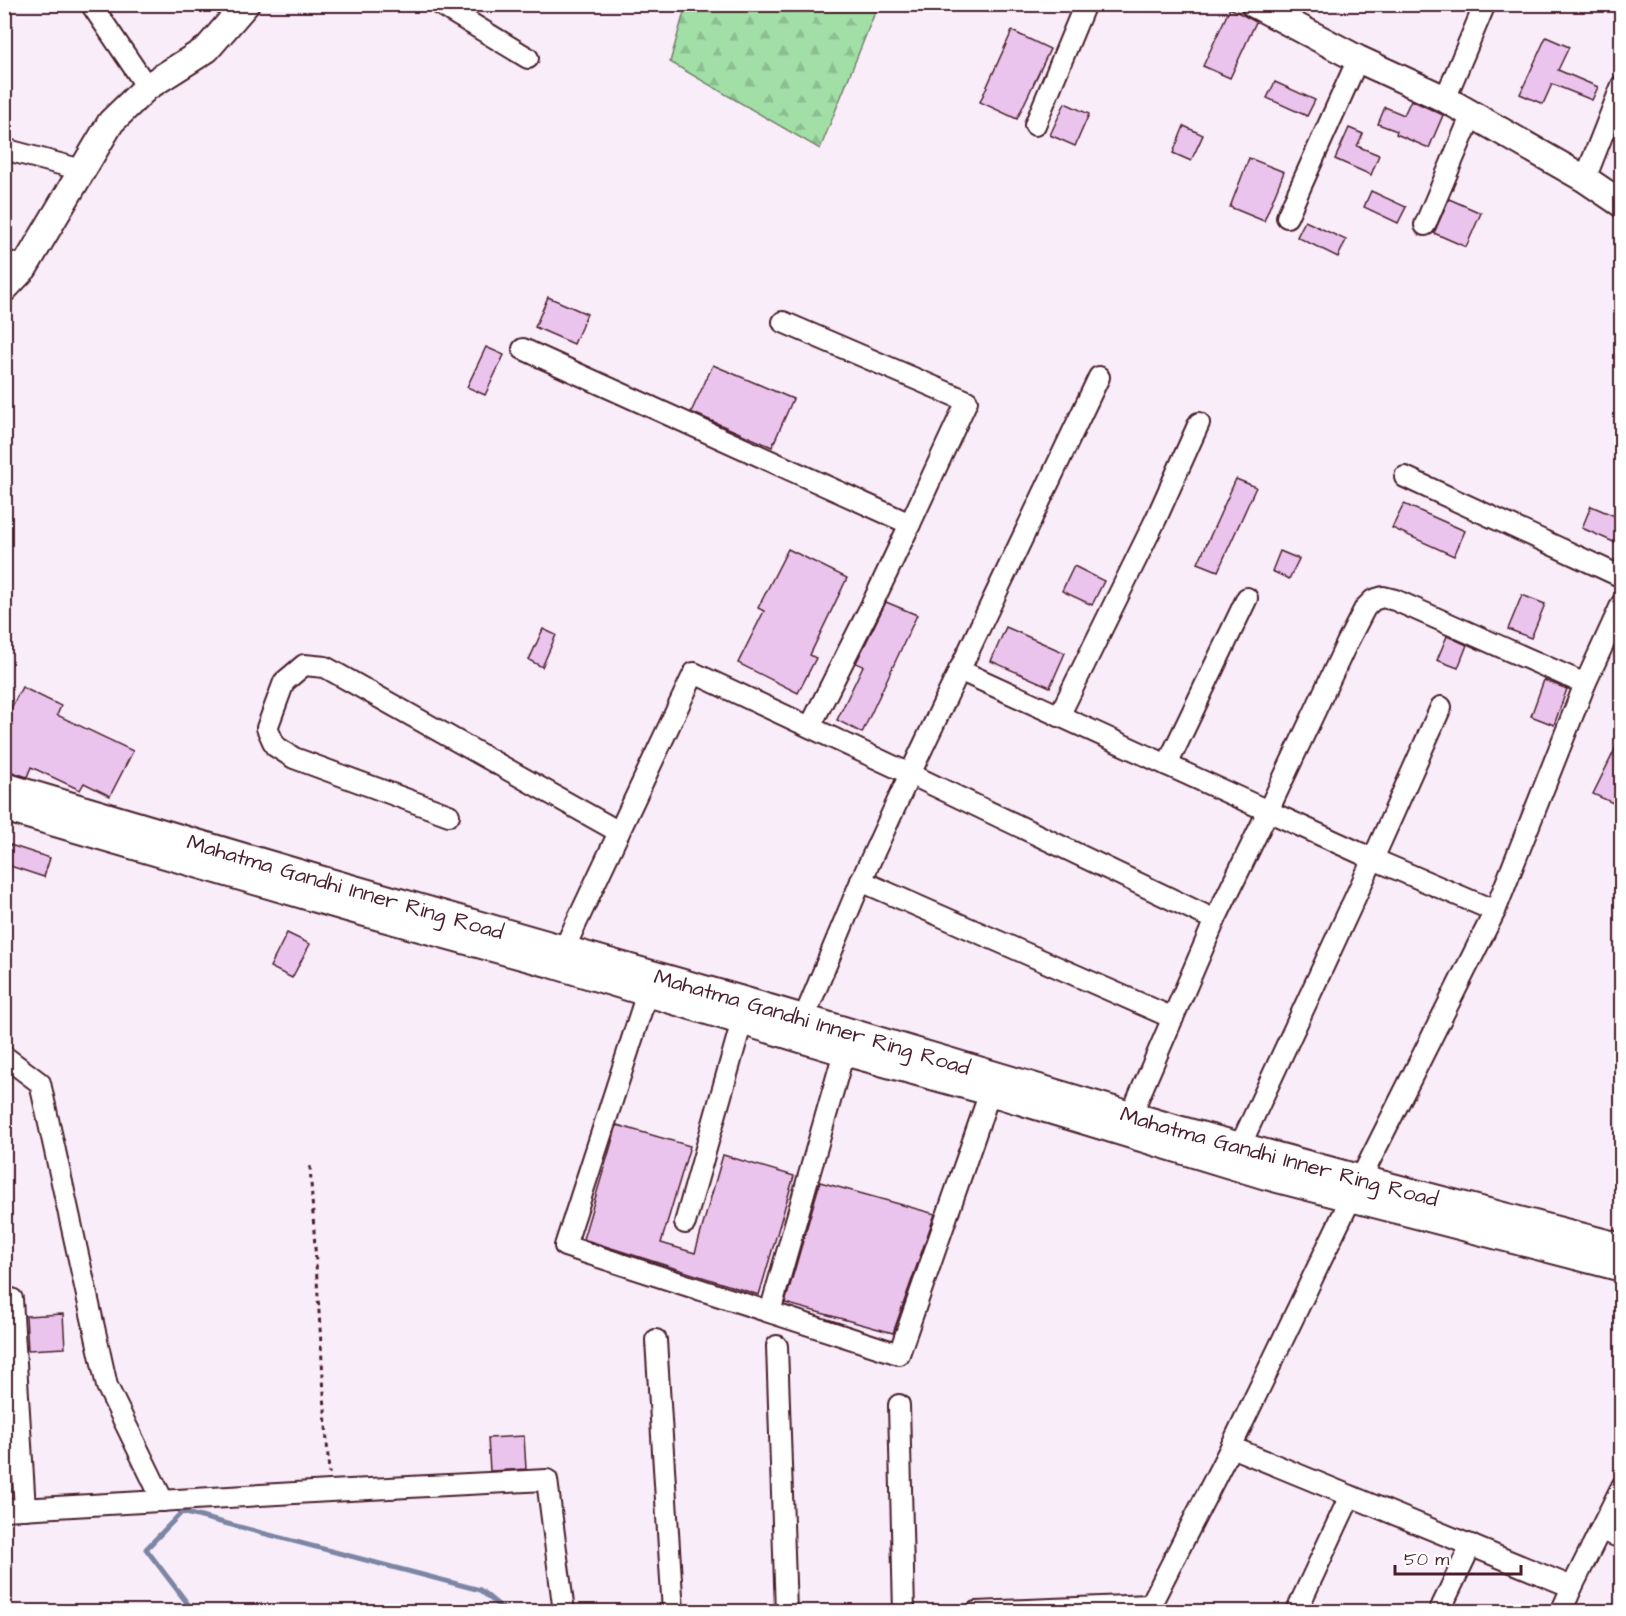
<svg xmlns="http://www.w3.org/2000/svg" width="1626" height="1616" viewBox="0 0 1626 1616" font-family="'Architects Daughter',sans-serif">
  <defs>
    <pattern id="forest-firs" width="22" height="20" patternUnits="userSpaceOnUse" patternTransform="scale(1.5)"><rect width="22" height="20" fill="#a1dfa7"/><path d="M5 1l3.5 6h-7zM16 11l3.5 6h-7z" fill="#8cbf90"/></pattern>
  </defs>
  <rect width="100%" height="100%" fill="#f9edfa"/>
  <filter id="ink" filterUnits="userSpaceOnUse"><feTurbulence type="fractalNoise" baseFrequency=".0167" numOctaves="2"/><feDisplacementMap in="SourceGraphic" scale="12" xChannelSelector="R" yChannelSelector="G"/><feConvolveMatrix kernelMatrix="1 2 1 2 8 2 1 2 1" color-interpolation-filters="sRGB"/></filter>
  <g filter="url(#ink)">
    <polygon fill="url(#forest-firs)" stroke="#767f69" stroke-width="1.5" points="686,5 878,5 820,149 670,62"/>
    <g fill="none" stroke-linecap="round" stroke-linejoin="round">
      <polyline stroke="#7b85a4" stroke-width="5" points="194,1612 146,1549 182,1512 480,1590 507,1612"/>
    </g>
    <g fill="#ebc4ee" stroke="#4a1f2b" stroke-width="1.5">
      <polygon points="1230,8 1256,22 1230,78 1203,66"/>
      <polygon points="1012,31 1050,49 1017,119 980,102"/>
      <polygon points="1546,37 1569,47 1558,70 1598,87 1592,100 1552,84 1543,104 1520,94"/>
      <polygon points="1275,82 1315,100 1307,116 1267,98"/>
      <polygon points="1411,100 1443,115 1429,148 1396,134 1397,131 1378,124 1385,107 1404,115"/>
      <polygon points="1065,103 1089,114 1075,146 1050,135"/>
      <polygon points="1184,126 1203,135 1191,161 1173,153"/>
      <polygon points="1349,128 1363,134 1357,146 1379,155 1371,175 1335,159"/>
      <polygon points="1249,158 1284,172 1264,221 1230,207"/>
      <polygon points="1371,191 1406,207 1398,223 1364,207"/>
      <polygon points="1449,199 1481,213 1466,247 1434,233"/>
      <polygon points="1305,221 1346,240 1338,257 1297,237"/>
      <polygon points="548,297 587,314 574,344 535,327"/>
      <polygon points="486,347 504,355 485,395 467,387"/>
      <polygon points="713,365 793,399 772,447 691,412"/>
      <polygon points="1236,479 1256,487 1218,571 1198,563"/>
      <polygon points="1404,504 1465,531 1454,556 1392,528"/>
      <polygon points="1591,506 1622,519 1622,536 1618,544 1582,528"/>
      <polygon points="788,549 847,578 810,655 816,658 798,693 738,663 764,611 758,608"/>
      <polygon points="1280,551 1299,559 1289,579 1272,571"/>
      <polygon points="1074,566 1104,581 1092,605 1062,591"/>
      <polygon points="1522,595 1545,604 1531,638 1508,629"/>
      <polygon points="886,602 917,615 862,733 837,720 863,666 856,663"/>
      <polygon points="1006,627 1065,653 1050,687 991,661"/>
      <polygon points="543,629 556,635 542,667 529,660"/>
      <polygon points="1447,636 1467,645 1458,668 1437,660"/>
      <polygon points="1544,680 1567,689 1554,725 1531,716"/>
      <polygon points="22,687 61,706 57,715 133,751 110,796 84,783 80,790 31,767 27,777 4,769 4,722"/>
      <polygon points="1622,735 1622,807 1593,794"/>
      <polygon points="4,843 50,858 44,877 4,864"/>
      <polygon points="287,933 310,944 292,978 270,967"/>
      <polygon points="617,1125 690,1146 661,1243 695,1253 723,1155 794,1176 759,1295 583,1239"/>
      <polygon points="820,1182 935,1214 893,1333 785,1303"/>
      <polygon points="63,1314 65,1348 28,1350 26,1316"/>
      <polygon points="524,1436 526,1469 490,1471 488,1438"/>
    </g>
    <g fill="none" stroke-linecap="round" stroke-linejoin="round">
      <g stroke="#4a1f2b" stroke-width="24">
        <g id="minor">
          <polyline points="439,4 528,58"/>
          <polyline points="93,7 147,87"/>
          <polyline points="1445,99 1485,4"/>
          <polyline points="1035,125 1085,4"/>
          <polyline points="4,149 82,170"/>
          <polyline points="1585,179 1622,85"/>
          <polyline points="1287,217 1358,59"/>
          <polyline points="1425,225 1472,114"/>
          <polyline points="4,260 24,268"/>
          <polyline points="783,322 967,401 910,524"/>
          <polyline points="523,349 910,524 874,600 810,727"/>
          <polyline points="1099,377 910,774 1215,920 1268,811 1347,643 1365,608 1373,600 1383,597 1395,600 1585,684"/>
          <polyline points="1405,477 1622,577"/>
          <polyline points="959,670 1373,859 1495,911"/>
          <polyline points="1059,716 1156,519 1199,423"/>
          <polyline points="1167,765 1247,598"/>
          <polyline points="449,815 294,758 275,746 267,728 284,682 304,665 325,667 619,832"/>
          <polyline points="861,881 1173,1018"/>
          <polyline points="564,949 694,673 910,774 861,881 804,1018"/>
          <polyline points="647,993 565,1246 899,1354 990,1092"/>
          <polyline points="4,1056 40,1083 107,1386 163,1501"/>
          <polyline points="1131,1115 1215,920"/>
          <polyline points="1240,1146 1373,859 1441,707"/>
          <polyline points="685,1223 742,1021"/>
          <polyline points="12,1299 25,1509"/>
          <polyline points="770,1312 844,1052"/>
          <polyline points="656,1340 673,1612"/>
          <polyline points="777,1346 786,1612"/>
          <polyline points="899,1405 904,1612"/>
          <polyline points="1231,1447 1572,1587 1561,1612"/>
          <polyline points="4,1510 330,1491 547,1480 564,1612"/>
          <polyline points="1600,1530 1622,1538"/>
          <polyline points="1572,1587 1622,1486"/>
          <polyline points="976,1612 1150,1605"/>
          <polyline points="1147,1612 1231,1447 1351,1198 1495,911 1585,684 1622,603"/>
          <polyline points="1296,1612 1350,1496"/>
          <polyline points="1439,1612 1471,1545"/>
        </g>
      </g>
      <g stroke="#4a1f2b" stroke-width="30">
        <g id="major">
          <polyline points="1254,4 1358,59 1445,99 1585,179 1622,204"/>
          <polyline points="4,289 24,268 111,122 147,87 207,49 246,4"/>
          <path id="s1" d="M 4,786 L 319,879 L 739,999 L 1174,1128 L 1362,1179 L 1622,1247"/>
          <polyline points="4,808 351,909 551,964 844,1052 990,1092 1266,1176 1622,1268"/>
        </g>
      </g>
      <polyline stroke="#4a1f2b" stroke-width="3" stroke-dasharray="4.5 4.5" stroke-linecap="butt" points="310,1166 329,1474"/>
      <use href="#minor" stroke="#fff" stroke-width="20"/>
      <use href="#major" stroke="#fff" stroke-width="26"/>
    </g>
  </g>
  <g text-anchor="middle" stroke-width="6" stroke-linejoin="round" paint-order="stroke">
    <g font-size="22" fill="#4a1f2b" stroke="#fff">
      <text dy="8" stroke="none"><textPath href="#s1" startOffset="356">Mahatma Gandhi Inner Ring Road</textPath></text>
      <text dy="8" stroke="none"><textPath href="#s1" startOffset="842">Mahatma Gandhi Inner Ring Road</textPath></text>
      <text dy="8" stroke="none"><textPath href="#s1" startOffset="1328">Mahatma Gandhi Inner Ring Road</textPath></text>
    </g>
  </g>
  <rect width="1626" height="1616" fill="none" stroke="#fff" stroke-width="24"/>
  <rect x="12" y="12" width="1602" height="1592" fill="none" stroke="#4a1f2b" stroke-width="2" filter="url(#ink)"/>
  <path d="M1395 1565v9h126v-9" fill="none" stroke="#4a1f2b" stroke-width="3"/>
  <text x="1404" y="1565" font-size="18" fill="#4a1f2b" stroke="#ffffff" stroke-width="4.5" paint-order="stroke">50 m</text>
</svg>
